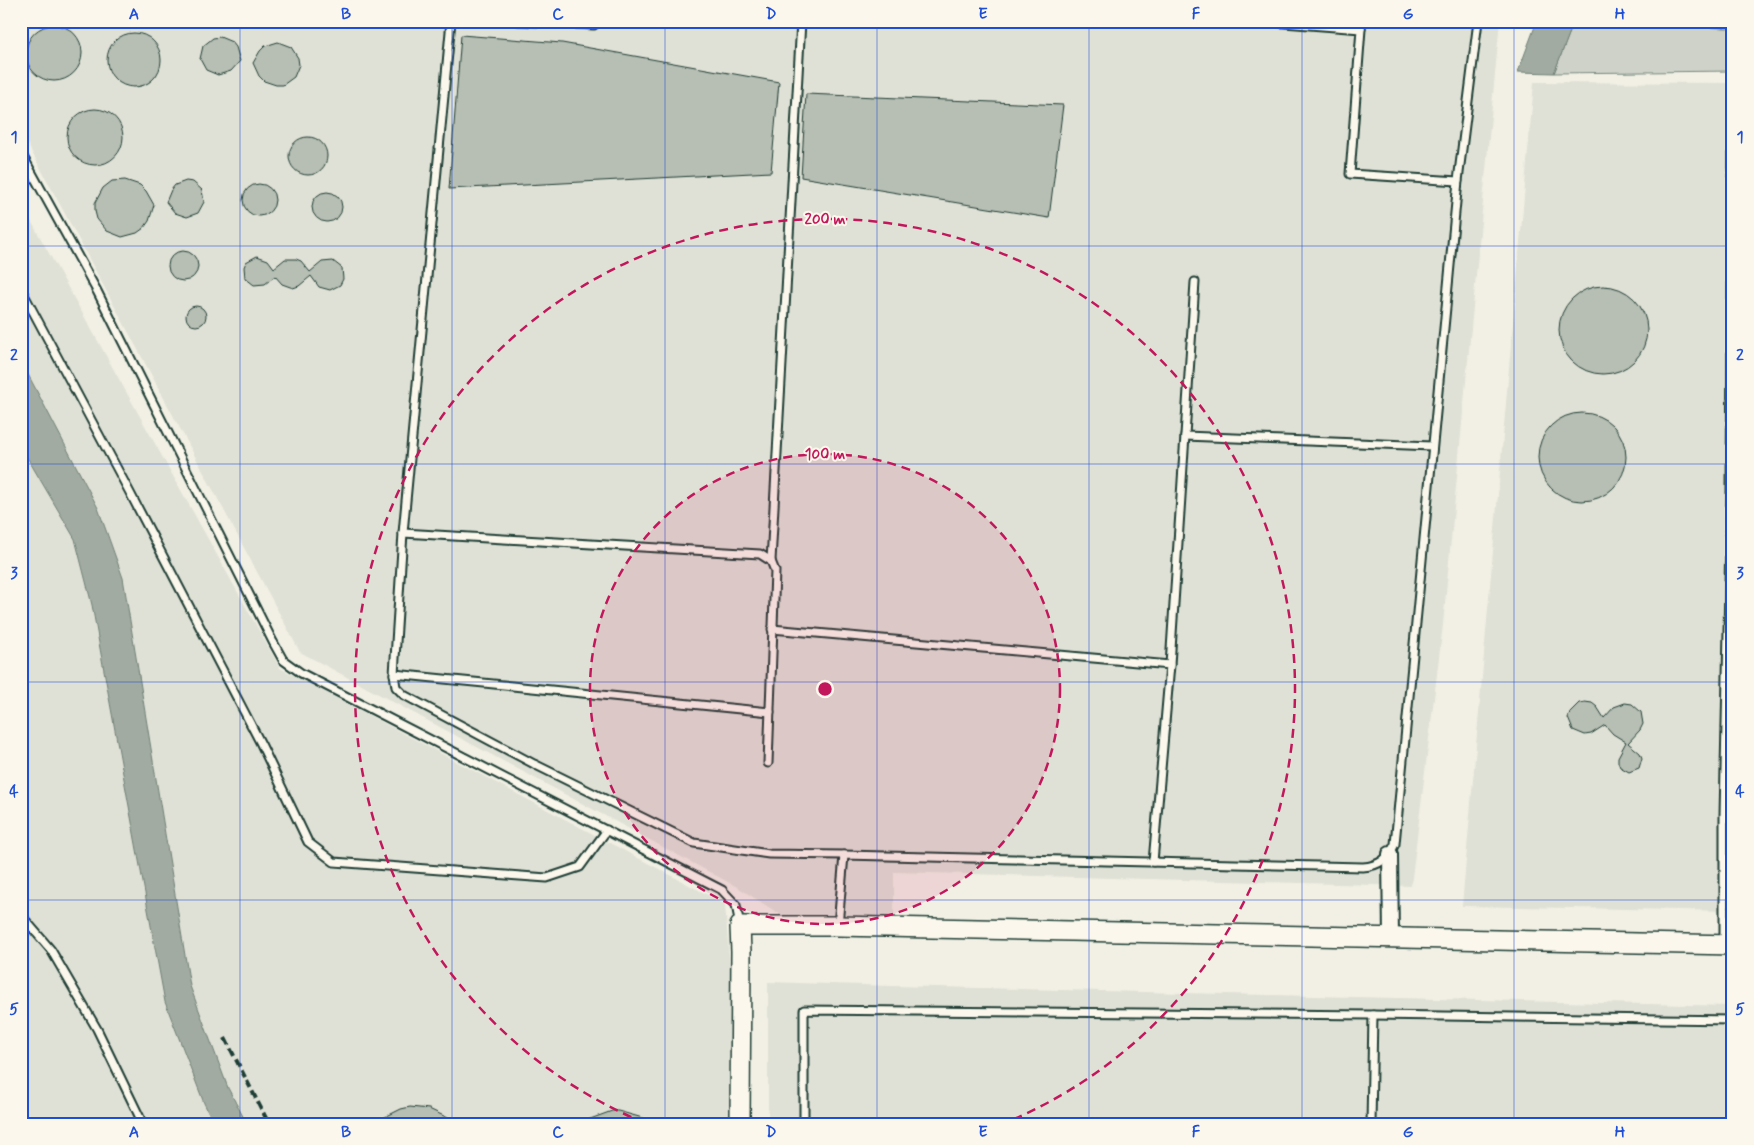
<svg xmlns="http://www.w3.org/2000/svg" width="1754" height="1145" viewBox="0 0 1754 1145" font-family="Mynerve,sans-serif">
  <rect width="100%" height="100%" fill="#f2f0e5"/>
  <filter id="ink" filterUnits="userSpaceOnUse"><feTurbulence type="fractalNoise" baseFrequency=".02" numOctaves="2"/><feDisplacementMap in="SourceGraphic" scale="10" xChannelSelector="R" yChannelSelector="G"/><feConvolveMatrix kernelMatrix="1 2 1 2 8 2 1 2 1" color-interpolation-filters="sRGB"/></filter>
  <g filter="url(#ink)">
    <g fill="#e0e1d6">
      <polygon points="21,21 1500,21 1443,625 1411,886 894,872 894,921 781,915 739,888 300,652 21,132"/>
      <polygon points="1534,82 1733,83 1733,911 1462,906"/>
      <polygon points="21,203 280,668 725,904 731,980 729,1124 247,1124 228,1088 190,986 123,578 98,508 21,361"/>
      <polygon points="21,447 75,539 92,605 165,1002 204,1103 214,1124 21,1124"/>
      <polygon points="768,982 893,986 1733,1006 1733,1124 768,1124"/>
    </g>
    <polygon fill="#cfd2c8" stroke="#77887e" points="1573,24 1733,28 1733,71 1554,73"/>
    <g fill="#a2aba1" stroke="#6e7f75">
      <polygon points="1537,21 1733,21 1733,28 1573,24 1554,73 1518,72"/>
      <polygon points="21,361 98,508 123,578 190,986 228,1088 247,1124 214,1124 204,1103 165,1002 92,605 75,539 21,447"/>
    </g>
    <g fill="#b7beb3" stroke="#1f3d34">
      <circle cx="54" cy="53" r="28"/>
      <circle cx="134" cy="60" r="27"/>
      <polygon points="461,35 562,43 779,82 771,172 449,189"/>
      <polygon points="220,37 232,42 236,47 240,61 231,71 218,75 206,70 200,59 203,46 213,38"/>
      <polygon points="278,42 291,47 298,58 299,65 294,77 283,85 276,85 264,81 259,76 253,63 260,51 265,46"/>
      <polygon points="806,94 1063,105 1049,218 801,177"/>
      <circle cx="95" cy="137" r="28"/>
      <circle cx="308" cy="156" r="19"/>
      <polygon points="125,180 140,185 146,191 154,205 149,221 144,228 137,233 122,237 107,231 97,219 95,211 95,203 103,188 112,181"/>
      <polygon points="186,181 193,182 202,190 204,202 198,213 187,217 175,213 166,202 171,190 175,185"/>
      <circle cx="259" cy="200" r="16"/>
      <circle cx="327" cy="207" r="15"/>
      <circle cx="183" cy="266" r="15"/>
      <polygon points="257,256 268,260 274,268 285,259 296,259 301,261 310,272 322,262 333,261 342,268 343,279 340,285 330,290 319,287 311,276 299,286 293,288 282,284 275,276 265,284 254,285 245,278 244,267 246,262"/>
      <circle cx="1603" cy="330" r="44"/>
      <circle cx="196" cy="316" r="10"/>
      <circle cx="1582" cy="457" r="44"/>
      <polygon points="1585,702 1592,703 1597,707 1604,718 1614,707 1625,703 1632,704 1641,712 1643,724 1640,730 1628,743 1640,753 1642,758 1639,768 1629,772 1620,767 1618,762 1618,757 1626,742 1613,734 1605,725 1591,734 1585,735 1573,730 1568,718 1570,712 1579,703"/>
      <polygon points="410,1107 429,1109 461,1124 371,1124 401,1109"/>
      <polygon points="612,1111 618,1111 650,1120 649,1124 582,1124 582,1122"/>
    </g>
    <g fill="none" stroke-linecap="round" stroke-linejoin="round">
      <g stroke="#1f3d34" stroke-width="11">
        <g id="lane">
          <polyline points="451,21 403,533 394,674 396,687 404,695 534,764 694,843 769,854 844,855"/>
          <polyline points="518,21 594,25 599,21"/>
          <polyline points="1258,21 1361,29 1350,174 1458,181"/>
          <polyline points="1361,29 1362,21"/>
          <polyline points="21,153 97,291 273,642 283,660 301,673 722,890 736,905 740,925"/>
          <polyline points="21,289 129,491 261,744 308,842 334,862 547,878 580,867 607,830"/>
          <polyline points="1185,436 1432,446"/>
          <polyline points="403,533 760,554 771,561 775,571 768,763"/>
          <polyline points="771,561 801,21"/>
          <polyline points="772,629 1170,665"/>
          <polyline points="394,674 770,712"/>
          <polyline points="1153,862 1170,665 1195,282"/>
          <polyline points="21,915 51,950 97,1029 143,1124"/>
          <path d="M 838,926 L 844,855 L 1363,867 C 1379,866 1388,859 1395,844 L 1458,181 L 1478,21"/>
          <polyline points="1724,943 1724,815 1731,492 1733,153"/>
          <polyline points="804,1124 804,1010 1373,1015 1733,1020"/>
          <polyline points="1371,1124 1373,1015"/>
        </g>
      </g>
      <g stroke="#1f3d34" stroke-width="18">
        <polyline id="street" points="1390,854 1391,938"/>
      </g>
      <g stroke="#1f3d34" stroke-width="22">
        <polyline id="secondary" points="740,1124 741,952 740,926 838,926 1733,945"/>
      </g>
      <use href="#lane" stroke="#fbf7ec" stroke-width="7"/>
      <use href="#street" stroke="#fbf7ec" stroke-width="14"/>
      <use href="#secondary" stroke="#fbf7ec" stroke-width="19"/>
      <polyline stroke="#1f3d34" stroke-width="4" stroke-dasharray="8 4" stroke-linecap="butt" points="225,1038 269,1124"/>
    </g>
  </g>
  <path fill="none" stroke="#1d4ed8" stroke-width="1" stroke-opacity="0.55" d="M 240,21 L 240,1124M 452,21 L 452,1124M 665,21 L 665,1124M 877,21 L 877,1124M 1089,21 L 1089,1124M 1302,21 L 1302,1124M 1514,21 L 1514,1124M 21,246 L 1733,246M 21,464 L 1733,464M 21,682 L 1733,682M 21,900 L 1733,900"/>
  <circle cx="825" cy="689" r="235" fill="#c2185b" fill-opacity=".12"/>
  <g fill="none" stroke="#c2185b" stroke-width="2.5" stroke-dasharray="9 6">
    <circle cx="825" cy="689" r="235"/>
    <path d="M645 1123A470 470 0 1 1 1005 1123"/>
  </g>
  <circle cx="825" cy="689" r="8" fill="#c2185b" stroke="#fbf7ec" stroke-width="2.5"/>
  <g font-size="15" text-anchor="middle" font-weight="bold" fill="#c2185b" stroke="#fbf7ec" stroke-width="4" stroke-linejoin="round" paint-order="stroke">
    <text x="825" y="224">200 m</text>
    <text x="825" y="459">100 m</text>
  </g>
  <rect width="1754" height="1145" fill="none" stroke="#fbf7ec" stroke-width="55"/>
  <rect x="28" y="28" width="1698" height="1090" fill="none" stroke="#1d4ed8" stroke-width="2"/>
  <g font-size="16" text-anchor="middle" font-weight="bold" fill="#1d4ed8">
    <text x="134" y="19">A</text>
    <text x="346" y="19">B</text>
    <text x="558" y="19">C</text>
    <text x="771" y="19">D</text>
    <text x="983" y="19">E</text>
    <text x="1196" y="19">F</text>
    <text x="1408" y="19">G</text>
    <text x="1620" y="19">H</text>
    <text x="14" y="142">1</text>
    <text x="1740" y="142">1</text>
    <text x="14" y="360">2</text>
    <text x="1740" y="360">2</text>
    <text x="14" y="578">3</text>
    <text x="1740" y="578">3</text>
    <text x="14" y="796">4</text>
    <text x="1740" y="796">4</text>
    <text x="14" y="1014">5</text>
    <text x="1740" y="1014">5</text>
    <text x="134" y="1137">A</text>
    <text x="346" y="1137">B</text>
    <text x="558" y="1137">C</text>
    <text x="771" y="1137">D</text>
    <text x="983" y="1137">E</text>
    <text x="1196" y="1137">F</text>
    <text x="1408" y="1137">G</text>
    <text x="1620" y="1137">H</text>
  </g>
</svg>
